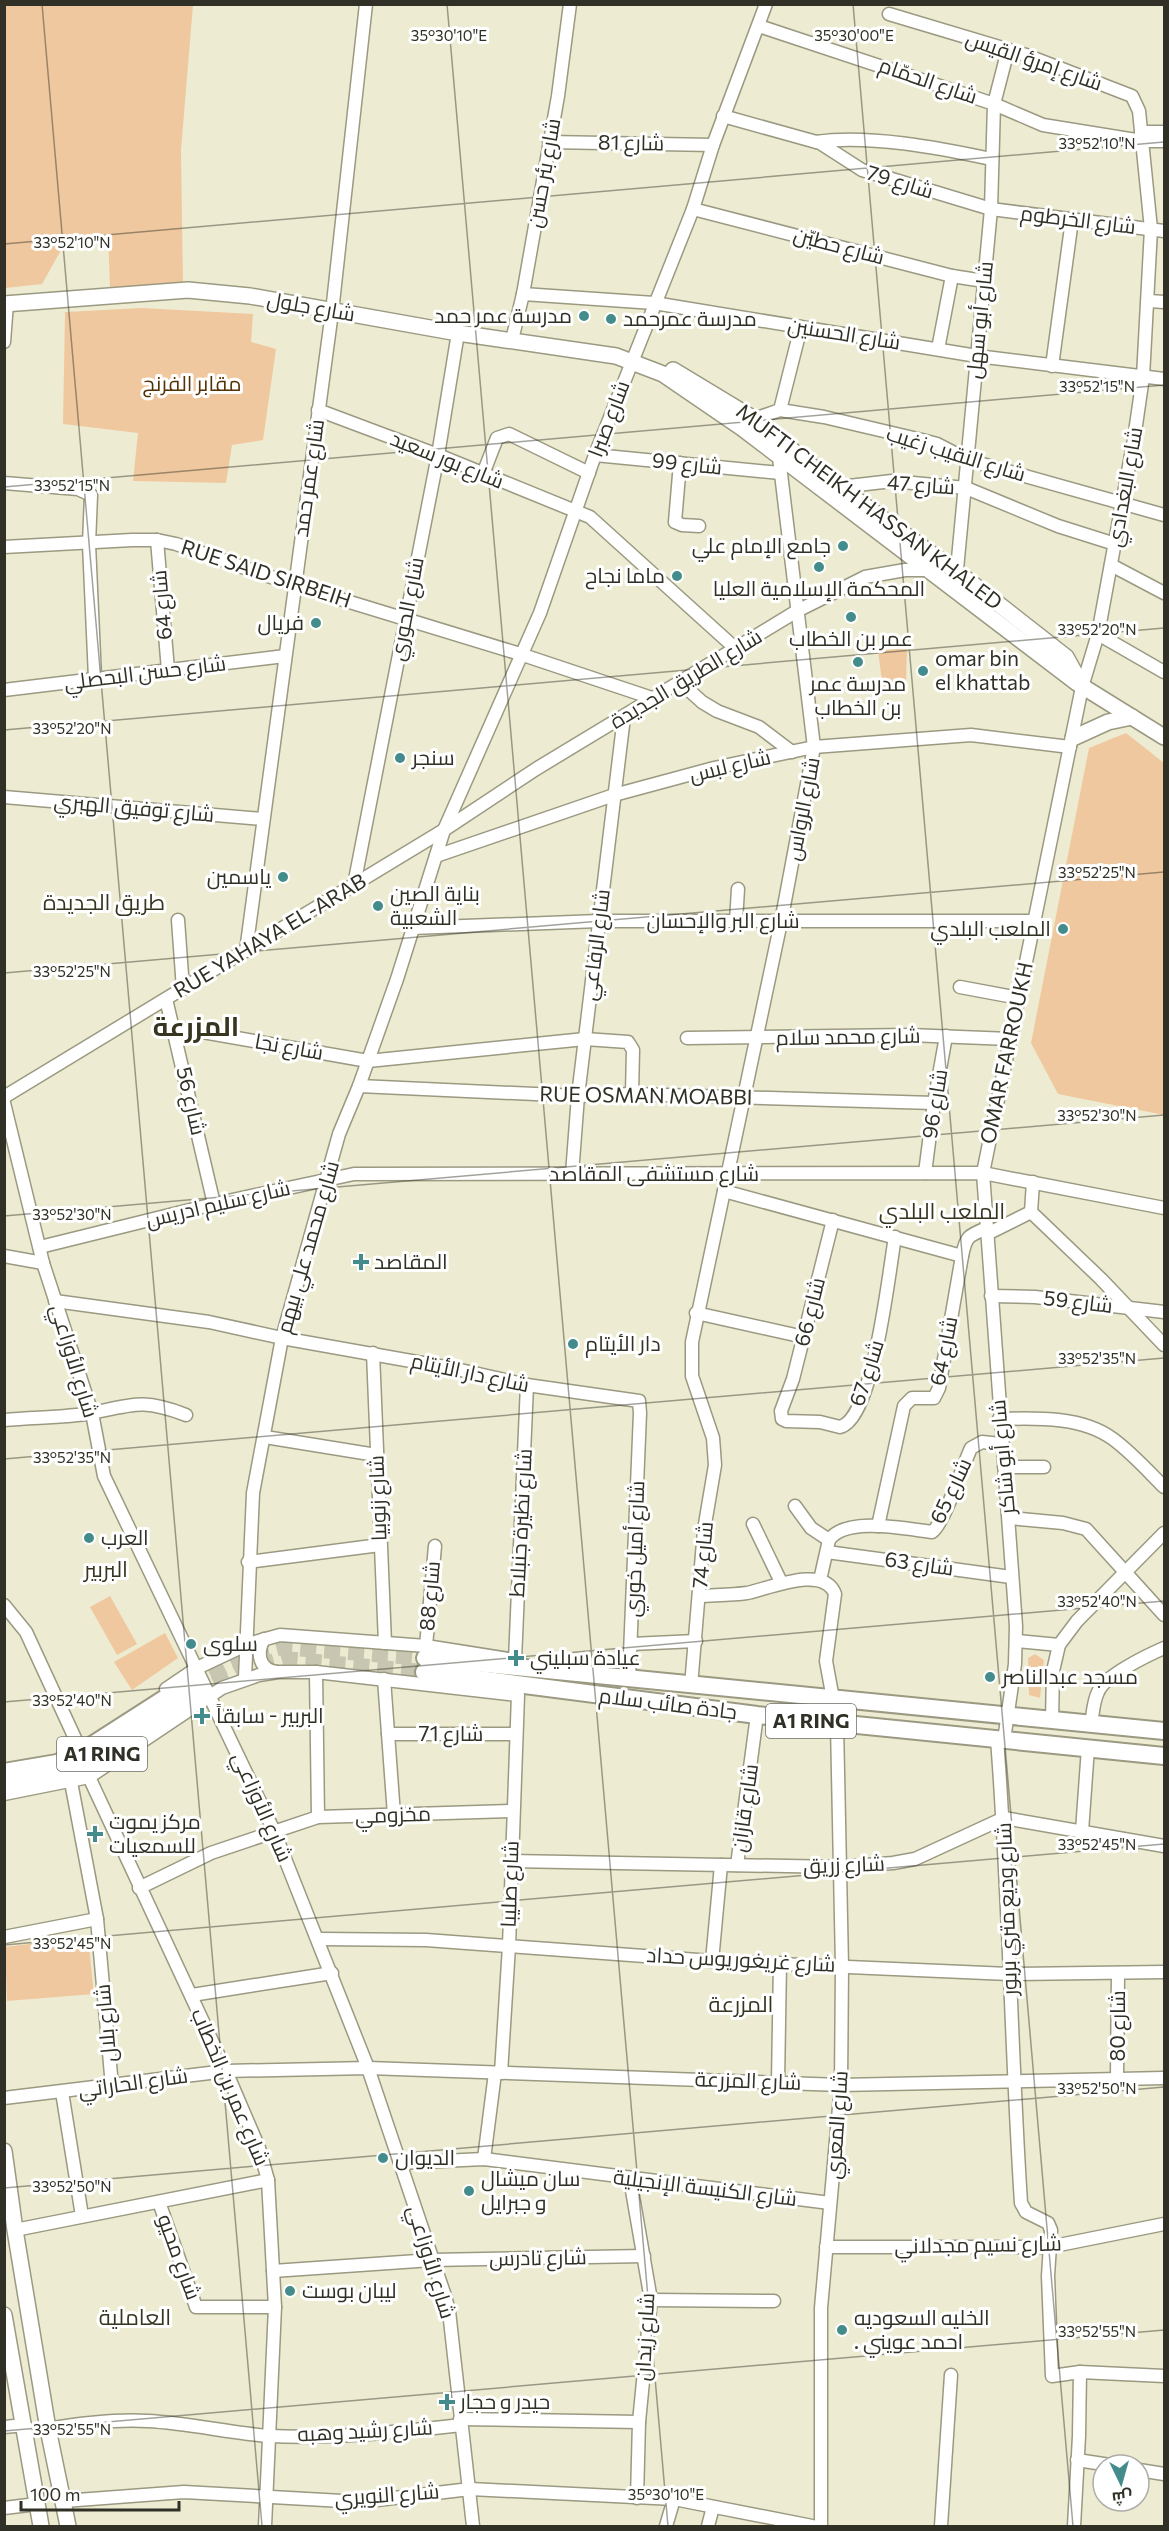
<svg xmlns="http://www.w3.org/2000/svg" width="1169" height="2531" viewBox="0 0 1169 2531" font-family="Commissioner,Cairo,sans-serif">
  <rect width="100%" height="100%" fill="#edecd2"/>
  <g fill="#f0c89f">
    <polygon points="4,5 193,5 181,150 183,284 110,287 108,234 69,236 42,284 5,288"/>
    <polygon points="142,308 253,314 251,342 276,349 263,440 232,445 226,483 133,481 138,433 63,424 65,312"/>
    <polygon points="907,648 906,686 883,688 878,651"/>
    <polygon points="1126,733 1164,763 1164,1115 1058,1094 1031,1043 1089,748"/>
    <polygon points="110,1596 137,1644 117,1655 90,1607"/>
    <polygon points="165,1633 178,1658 132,1690 114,1662"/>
    <polygon points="1035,1654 1044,1660 1040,1698 1029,1695 1028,1658"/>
    <polygon points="88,1937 94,1994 7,2001 5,1947"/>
  </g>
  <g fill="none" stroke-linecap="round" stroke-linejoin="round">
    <g stroke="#c7c6b0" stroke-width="16" stroke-dasharray="16 8" stroke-linecap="butt">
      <polyline points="188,1684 242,1657 281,1647 425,1658"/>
      <polyline points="193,1695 240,1671 283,1659 424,1672"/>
    </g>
    <g stroke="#9b9981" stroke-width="15">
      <g id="minor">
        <polyline points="889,14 1026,55 1132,96 1139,111 1151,229 1143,377 1134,439 1098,634 1082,687 983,1173 1016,1626 1015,1664 1004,1740"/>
        <polyline points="759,26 994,104 1043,125 1142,141 1164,141"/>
        <polyline points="723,116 820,143 862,170 991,209 1164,231"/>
        <polyline points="1141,132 1164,132"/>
        <polyline points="549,142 713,145"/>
        <path d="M 816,142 C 867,134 940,148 991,159"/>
        <polyline points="693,209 952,276 984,281"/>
        <polyline points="523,294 654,303 977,356 1164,379"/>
        <polyline points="1149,301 1164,302"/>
        <polyline points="512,340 523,294 558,96 570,4"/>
        <polyline points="4,342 7,303"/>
        <polyline points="938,349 952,276"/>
        <polyline points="1052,366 1072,220"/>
        <polyline points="318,410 438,455 590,517 735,648"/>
        <polyline points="780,410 801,327"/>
        <polyline points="754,419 780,410 824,417 922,440 937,444 968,460 1164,515"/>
        <polyline points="595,455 780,473"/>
        <polyline points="680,463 675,522 682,525 699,526"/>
        <polyline points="483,474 497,438 509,434 589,473"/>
        <polyline points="4,483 78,489 91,495 89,544 95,678"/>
        <polyline points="840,487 892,481 966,488 1058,526 1115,544"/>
        <polyline points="157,540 168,670"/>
        <polyline points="4,547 132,540 157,540 176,544 294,585 520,654 655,699"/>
        <polyline points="1111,565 1164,593"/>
        <polyline points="956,580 991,209 994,104 1008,50"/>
        <polyline points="1098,634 1164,672"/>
        <polyline points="680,682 702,702 717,711 759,727 792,752"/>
        <polyline points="4,690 285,656"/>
        <polyline points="4,797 263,819"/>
        <polyline points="436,856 614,795 714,768 814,747 971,735 1070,747"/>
        <polyline points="354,885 438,455 458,333"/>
        <polyline points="178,920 183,989"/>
        <polyline points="736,921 738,889"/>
        <polyline points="412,928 599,921 1034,921"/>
        <polyline points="246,951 332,312 366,4"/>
        <polyline points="960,987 1019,998"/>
        <polyline points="166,999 214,1204"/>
        <polyline points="174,1027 368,1061 585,1039 628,1042 633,1050 632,1094"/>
        <polyline points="687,1038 909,1035 1010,1039"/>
        <polyline points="359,1086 578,1096 632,1094 934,1103"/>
        <polyline points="4,1097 444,830 536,769 797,611 865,577 905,570 927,570 930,568"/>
        <polyline points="4,1103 43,1263 92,1413 104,1476 274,1831 368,2068 445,2296 449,2311 473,2526"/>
        <polyline points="925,1173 934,1103 946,1036"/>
        <polyline points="572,1174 578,1096 624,717"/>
        <polyline points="1033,1182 1031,1212 1101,1279 1164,1345"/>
        <path d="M 724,1191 L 962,1256 C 966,1236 968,1236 987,1228"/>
        <path d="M 833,1220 L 793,1379 L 781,1411 L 782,1419 L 786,1421 L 820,1422 L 840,1427 C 874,1419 889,1270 895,1237"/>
        <polyline points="987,1234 1031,1212"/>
        <polyline points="40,1247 214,1204 354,1174 983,1173 1164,1208"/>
        <polyline points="4,1256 43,1263"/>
        <polyline points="991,1296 1035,1297 1164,1312"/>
        <polyline points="55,1301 209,1322 282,1338 456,1369 527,1385 639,1401 640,1413 629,1678"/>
        <polyline points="696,1313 804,1337"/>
        <polyline points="373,1353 385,1643"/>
        <path d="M 999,1419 C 1036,1418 1082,1416 1113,1439 C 1132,1453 1148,1471 1164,1487"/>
        <path d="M 4,1420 C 33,1417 64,1418 92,1413 C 135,1404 144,1399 186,1415"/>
        <polyline points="265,1437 376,1455"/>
        <polyline points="1004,1467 1044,1467"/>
        <polyline points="795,1506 811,1528 829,1540"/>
        <polyline points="1009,1518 1063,1523 1086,1529 1164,1615"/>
        <polyline points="753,1524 781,1582"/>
        <polyline points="878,1526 904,1406 912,1398 934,1398 939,1388 962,1256"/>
        <polyline points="827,1552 1011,1577"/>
        <polyline points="248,1562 380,1545"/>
        <path d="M 820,1580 L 829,1540 C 846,1516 906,1529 932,1532 C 944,1524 963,1465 971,1448 L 982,1442 L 1001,1444"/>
        <path d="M 700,1596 C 716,1595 732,1595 747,1593 C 768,1589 824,1564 835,1594 L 826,1661 L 833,1699"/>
        <polyline points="4,1605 26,1632 79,1747"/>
        <path d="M 264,1639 C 256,1653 259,1670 277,1672"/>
        <polyline points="1017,1641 1059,1645"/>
        <polyline points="631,1644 696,1641"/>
        <polyline points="426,1646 435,1546"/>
        <polyline points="316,1672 318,1817"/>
        <polyline points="245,1678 253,1493 282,1338 339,1134 359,1086 397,979 444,830 540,613 595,455 693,209 713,145 766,4"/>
        <polyline points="384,1679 394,1815"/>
        <polyline points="178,1681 189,1680 198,1690 199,1697 194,1706"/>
        <polyline points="691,1686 704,1530 715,1465 713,1438 692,1376 692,1342 781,922 814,747 778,449"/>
        <polyline points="166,1689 197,1668 248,1644 280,1635 426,1646 515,1660 527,1385"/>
        <polyline points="1052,1721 1053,1671 1059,1645 1077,1621 1164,1533"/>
        <path d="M 1091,1724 C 1093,1714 1093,1702 1098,1692 C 1104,1676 1148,1655 1164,1648"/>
        <polyline points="388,1734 515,1734"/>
        <path d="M 997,1739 C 1009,1893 1011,2049 1021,2203 L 1026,2212 L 1048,2223 L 1051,2230 L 1048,2276 L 1052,2376 L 1080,2372 L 1164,2376"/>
        <polyline points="89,1777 226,2071 259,2148 268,2180 275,2307 265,2526"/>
        <polyline points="71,1782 97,1919 112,2086"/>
        <polyline points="4,1794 89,1777 222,1688 259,1675 278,1672 316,1672 518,1695 509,1946 501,2073"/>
        <polyline points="1082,1831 1088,1748"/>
        <polyline points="511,1861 839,1867 893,1863 915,1859 1004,1818 1164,1846"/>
        <polyline points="737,1865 757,1715"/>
        <polyline points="139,1888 211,1853 318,1817 513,1811"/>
        <polyline points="4,1937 97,1919"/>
        <polyline points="319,1939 426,1940 712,1961 1009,1974 1164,1972"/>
        <polyline points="712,1961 721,1865"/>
        <polyline points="192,1995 332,1973"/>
        <polyline points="1117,2078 1118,1973"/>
        <polyline points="778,2082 780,1963"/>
        <polyline points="62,2092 82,2216"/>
        <polyline points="4,2098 226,2071 368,2068 841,2085 1164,2078"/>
        <polyline points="484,2159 495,2073"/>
        <polyline points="400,2163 484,2159 830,2203"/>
        <polyline points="630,2179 651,2300 639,2422 637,2498"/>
        <polyline points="159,2202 196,2307 275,2307"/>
        <polyline points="15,2230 268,2180"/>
        <polyline points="826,2247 1049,2247 1164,2224"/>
        <polyline points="273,2271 432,2260 644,2256"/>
        <polyline points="651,2300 774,2301"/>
        <polyline points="460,2419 639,2422"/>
        <polyline points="4,2427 25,2425"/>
        <path d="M 48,2429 C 82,2423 114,2419 148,2421 C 189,2423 229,2433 270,2436 C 334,2439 397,2432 461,2425"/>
        <polyline points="1077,2460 1110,2465"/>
        <polyline points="1139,2470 1164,2474"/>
        <polyline points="64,2501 184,2492 360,2502 470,2489 674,2499 812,2526"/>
        <polyline points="4,2508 37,2504"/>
        <polyline points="666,2526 674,2499"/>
        <polyline points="708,2526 713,2507"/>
        <polyline points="821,2526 821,2308 841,2085 842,1966 837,1724"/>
        <polyline points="941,2526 951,2375"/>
        <polyline points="1074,2526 1079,2436 1080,2372"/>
      </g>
    </g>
    <g stroke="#9b9981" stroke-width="18">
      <g id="major">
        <polyline points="4,304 188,290 250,296 458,333 616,356 663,374 742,428 1077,683 1164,737"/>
        <polyline points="673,370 754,419 821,474 969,581 1066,657 1081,684"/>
        <polyline points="1073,738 1108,722 1132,717"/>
        <polyline points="4,2151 15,2230 48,2429 68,2526"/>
        <polyline points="4,2315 41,2526"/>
      </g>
    </g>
    <g stroke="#9b9981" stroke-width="20">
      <g id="highway">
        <polyline points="425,1658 1164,1731"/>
        <polyline points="424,1672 757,1715 1164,1756"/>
        <polyline points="4,1772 57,1763 75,1756 181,1688"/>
        <polyline points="4,1784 49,1776 79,1767 189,1697"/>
      </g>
    </g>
    <use href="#minor" stroke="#fff" stroke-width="12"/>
    <use href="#major" stroke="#fff" stroke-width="15"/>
    <use href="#highway" stroke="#fff" stroke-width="16"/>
  </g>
  <path fill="none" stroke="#303026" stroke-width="1.5" stroke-opacity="0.45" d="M 42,4 L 262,2526M 447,4 L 668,2526M 853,4 L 1073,2526M 4,244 L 1164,142M 4,487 L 1164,385M 4,730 L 1164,628M 4,973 L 1164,872M 4,1216 L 1164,1115M 4,1459 L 1164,1358M 4,1702 L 1164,1601M 4,1945 L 1164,1844M 4,2188 L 1164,2087M 4,2431 L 1164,2330"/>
  <g fill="#448c8c" stroke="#fff" stroke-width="2">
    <circle cx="584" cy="316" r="6"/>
    <circle cx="611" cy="319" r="6"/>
    <circle cx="843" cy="546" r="6"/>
    <circle cx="819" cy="567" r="6"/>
    <circle cx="677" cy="576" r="6"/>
    <circle cx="851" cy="617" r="6"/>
    <circle cx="316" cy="623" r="6"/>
    <circle cx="858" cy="662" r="6"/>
    <circle cx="923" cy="671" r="6"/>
    <circle cx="400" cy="758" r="6"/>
    <circle cx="283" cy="877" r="6"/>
    <circle cx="378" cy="906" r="6"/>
    <circle cx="1063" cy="929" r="6"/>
    <path d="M358 1253h6v6h6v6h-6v6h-6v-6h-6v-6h6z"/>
    <circle cx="573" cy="1344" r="6"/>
    <circle cx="89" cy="1538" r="6"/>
    <circle cx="191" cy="1644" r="6"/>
    <path d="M513 1649h6v6h6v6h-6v6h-6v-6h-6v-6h6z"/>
    <circle cx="990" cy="1677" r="6"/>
    <path d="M199 1707h6v6h6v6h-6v6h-6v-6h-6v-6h6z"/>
    <path d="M92 1825h6v6h6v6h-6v6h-6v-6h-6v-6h6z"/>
    <circle cx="383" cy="2158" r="6"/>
    <circle cx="469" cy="2191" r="6"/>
    <circle cx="290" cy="2291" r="6"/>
    <circle cx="842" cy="2330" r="6"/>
    <path d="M444 2393h6v6h6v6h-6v6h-6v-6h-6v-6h6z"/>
  </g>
  <g text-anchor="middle" stroke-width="6" stroke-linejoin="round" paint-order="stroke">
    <g fill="#fff" stroke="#6e6e67" stroke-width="1.5">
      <rect x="766" y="1704" width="90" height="34" rx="4.5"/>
      <rect x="57" y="1737" width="90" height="34" rx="4.5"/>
    </g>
    <g font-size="20" font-weight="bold" fill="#303026">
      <text x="811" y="1728">A1 RING</text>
      <text x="102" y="1761">A1 RING</text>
    </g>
    <g font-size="21" fill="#303026" stroke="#fff">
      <text transform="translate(1034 61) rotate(19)" y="7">شارع إمرؤ القيس</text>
      <text transform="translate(928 81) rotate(19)" y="7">شارع الحمّام</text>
      <text transform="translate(631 143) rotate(1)" y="7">شارع 81</text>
      <text transform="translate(544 173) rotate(-80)" y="7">شارع بئر حسن</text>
      <text transform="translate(900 182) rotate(17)" y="7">شارع 79</text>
      <text transform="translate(1078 220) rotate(7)" y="7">شارع الخرطوم</text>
      <text transform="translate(839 246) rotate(15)" y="7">شارع حطيّن</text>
      <text transform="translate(311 307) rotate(10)" y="7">شارع جلول</text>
      <text transform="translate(980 320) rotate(-84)" y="7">شارع أبو سهل</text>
      <text transform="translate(844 334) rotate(9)" y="7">شارع الحسنين</text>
      <text transform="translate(609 419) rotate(-69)" y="7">شارع صبرا</text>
      <text transform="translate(956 454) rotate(17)" y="7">شارع النقيب زغيب</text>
      <text transform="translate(447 460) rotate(22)" y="7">شارع بور سعيد</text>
      <text transform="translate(687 464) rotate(6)" y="7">شارع 99</text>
      <text transform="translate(309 478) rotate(-82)" y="7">شارع عمر حمد</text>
      <text transform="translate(921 485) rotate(4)" y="7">شارع 47</text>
      <text transform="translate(1125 487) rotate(-80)" y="7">شارع البغدادي</text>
      <text transform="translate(869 507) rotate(37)" y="7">MUFTI CHEIKH HASSAN KHALED</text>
      <text transform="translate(266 574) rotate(18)" y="7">RUE SAID SIRBEIH</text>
      <text transform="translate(162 605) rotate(-95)" y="7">شارع 64</text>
      <text transform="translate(407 609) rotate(-79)" y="7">شارع الحوري</text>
      <text transform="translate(145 673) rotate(-7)" y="7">شارع حسن البحصلي</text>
      <text transform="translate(686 679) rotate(-31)" y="7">شارع الطريق الجديدة</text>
      <text transform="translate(730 766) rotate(-13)" y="7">شارع لبس</text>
      <text transform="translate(134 808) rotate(5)" y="7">شارع توفيق الهبري</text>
      <text transform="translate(803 809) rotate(-79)" y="7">شارع الرواس</text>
      <text x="723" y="928">شارع البر والإحسان</text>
      <text transform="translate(270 936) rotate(-31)" y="7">RUE YAHAYA EL-ARAB</text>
      <text transform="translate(596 945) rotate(-83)" y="7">شارع الرفاعي</text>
      <text transform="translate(848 1037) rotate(-1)" y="7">شارع محمد سلام</text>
      <text transform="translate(289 1047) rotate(10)" y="7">شارع نجا</text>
      <text transform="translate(1007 1053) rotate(-78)" y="7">OMAR FARROUKH</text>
      <text transform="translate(646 1096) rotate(1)" y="7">RUE OSMAN MOABBI</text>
      <text transform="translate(191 1101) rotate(77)" y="7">شارع 56</text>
      <text transform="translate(935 1104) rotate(-81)" y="7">شارع 96</text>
      <text x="654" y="1181">شارع مستشفى المقاصد</text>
      <text transform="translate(218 1204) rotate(-13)" y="7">شارع سليم ادريس</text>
      <text transform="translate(308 1247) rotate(-74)" y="7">شارع محمد علي بيهم</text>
      <text transform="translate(1078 1302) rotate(7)" y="7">شارع 59</text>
      <text transform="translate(810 1312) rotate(-76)" y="7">شارع 66</text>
      <text transform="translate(944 1351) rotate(-79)" y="7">شارع 64</text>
      <text transform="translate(74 1361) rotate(73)" y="7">شارع الأوزاعي</text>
      <text transform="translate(470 1373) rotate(12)" y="7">شارع دار الأيتام</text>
      <text transform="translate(867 1373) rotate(-72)" y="7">شارع 67</text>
      <text transform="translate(1003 1457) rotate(-95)" y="7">شارع أبو شاكر</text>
      <text transform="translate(951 1491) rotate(-65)" y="7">شارع 65</text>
      <text transform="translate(378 1498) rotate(-92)" y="7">شارع زنوبيا</text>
      <text transform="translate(521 1523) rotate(-87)" y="7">شارع نظيرة جنبلاط</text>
      <text transform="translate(635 1549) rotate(-88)" y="7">شارع أميل خوري</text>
      <text transform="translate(703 1555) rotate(-85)" y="7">شارع 74</text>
      <text transform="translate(919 1564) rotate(8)" y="7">شارع 63</text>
      <text transform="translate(430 1596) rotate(-85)" y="7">شارع 88</text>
      <text transform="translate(668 1704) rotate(7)" y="7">جادة صائب سلام</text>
      <text x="451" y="1741">شارع 71</text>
      <text transform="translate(262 1807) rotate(66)" y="7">شارع الأوزاعي</text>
      <text transform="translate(745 1808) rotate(-82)" y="7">شارع قازان</text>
      <text transform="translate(393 1815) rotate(-2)" y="7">مخزومي</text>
      <text transform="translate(844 1865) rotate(-2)" y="7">شارع زريق</text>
      <text transform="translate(510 1884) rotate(-88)" y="7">شارع صليبا</text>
      <text transform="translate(1007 1909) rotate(-92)" y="7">شارع وديع متري بربور</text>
      <text transform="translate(741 1960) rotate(3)" y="7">شارع غريغوريوس حداد</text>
      <text transform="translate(106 2023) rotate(-95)" y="7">شارع بلال</text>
      <text transform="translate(1118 2026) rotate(-90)" y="7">شارع 80</text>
      <text transform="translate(748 2081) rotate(2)" y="7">شارع المزرعة</text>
      <text transform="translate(133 2083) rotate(-8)" y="7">شارع الحاراتي</text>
      <text transform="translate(230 2087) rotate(67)" y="7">شارع عمر بن الخطاب</text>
      <text transform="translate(837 2125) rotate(-86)" y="7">شارع المعري</text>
      <text transform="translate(705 2188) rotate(7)" y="7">شارع الكنيسة الإنجيلية</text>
      <text transform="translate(978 2245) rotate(-1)" y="7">شارع نسيم مجدلاني</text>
      <text transform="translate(179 2257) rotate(70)" y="7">شارع محيو</text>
      <text transform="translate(538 2258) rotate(-1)" y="7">شارع تادرس</text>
      <text transform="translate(431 2262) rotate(73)" y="7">شارع الأوزاعي</text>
      <text transform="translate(645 2337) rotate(-87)" y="7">شارع زيدان</text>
      <text transform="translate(365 2431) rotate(-3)" y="7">شارع رشيد وهبه</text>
      <text transform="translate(387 2495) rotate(-4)" y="7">شارع النويري</text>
    </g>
    <g font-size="21" fill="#303026" stroke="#fff" text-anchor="start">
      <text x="572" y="323" text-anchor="end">مدرسة عمر حمد</text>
      <text x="623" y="326">مدرسة عمرحمد</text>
      <text x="831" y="553" text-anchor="end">جامع الإمام علي</text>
      <text x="665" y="583" text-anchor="end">ماما نجاح</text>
      <text x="819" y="596" text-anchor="middle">المحكمة الإسلامية العليا</text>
      <text x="304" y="630" text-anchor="end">فريال</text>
      <text x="851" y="646" text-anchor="middle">عمر بن الخطاب</text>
      <text x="935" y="666">omar bin<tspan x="935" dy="24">el khattab</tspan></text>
      <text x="858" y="691" text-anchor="middle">مدرسة عمر<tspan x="858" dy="24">بن الخطاب</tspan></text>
      <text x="412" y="765">سنجر</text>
      <text x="271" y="884" text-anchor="end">ياسمين</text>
      <text x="390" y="901">بناية الصين<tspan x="390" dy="24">الشعبية</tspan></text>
      <text x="1051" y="936" text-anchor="end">الملعب البلدي</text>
      <text x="374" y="1269">المقاصد</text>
      <text x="585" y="1351">دار الأيتام</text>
      <text x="101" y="1545">العرب</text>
      <text x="203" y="1651">سلوى</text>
      <text x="530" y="1665">عيادة سبليني</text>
      <text x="1002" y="1684">مسجد عبدالناصر</text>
      <text x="216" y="1723">البربير - سابقاً</text>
      <text x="109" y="1829">مركز يموت<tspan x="109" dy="24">للسمعيات</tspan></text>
      <text x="395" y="2165">الديوان</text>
      <text x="481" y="2186">سان ميشال<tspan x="481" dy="24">و جبرايل</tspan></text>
      <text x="302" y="2298">ليبان بوست</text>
      <text x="854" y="2325">الخليه السعوديه<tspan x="854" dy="24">. احمد عويني</tspan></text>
      <text x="460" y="2409">حيدر و حجار</text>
    </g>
    <g font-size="21" fill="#533204" stroke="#fff">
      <text x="192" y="391">مقابر الفرنج</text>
    </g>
    <g font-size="22" fill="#373520" stroke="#fff">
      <text x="104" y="910">طريق الجديدة</text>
      <text x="942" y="1219">الملعب البلدي</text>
      <text x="106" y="1577">البربير</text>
      <text x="741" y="2012">المزرعة</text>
      <text x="135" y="2325">العاملية</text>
    </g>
    <g font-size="27" font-weight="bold" fill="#373520" stroke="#fff">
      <text x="196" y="1036">المزرعة</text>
    </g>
  </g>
  <g font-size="15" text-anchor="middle" fill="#303026" stroke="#fff" stroke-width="6" stroke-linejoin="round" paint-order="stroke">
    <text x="449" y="41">35°30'10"E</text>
    <text x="854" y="41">35°30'00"E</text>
    <text x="1097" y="149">33°52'10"N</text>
    <text x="72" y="248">33°52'10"N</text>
    <text x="1097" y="392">33°52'15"N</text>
    <text x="72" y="491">33°52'15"N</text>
    <text x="1097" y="635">33°52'20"N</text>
    <text x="72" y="734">33°52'20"N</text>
    <text x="1097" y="878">33°52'25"N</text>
    <text x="72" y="977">33°52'25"N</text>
    <text x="1097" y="1121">33°52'30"N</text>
    <text x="72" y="1220">33°52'30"N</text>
    <text x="1097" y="1364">33°52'35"N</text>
    <text x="72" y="1463">33°52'35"N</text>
    <text x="1097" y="1607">33°52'40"N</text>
    <text x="72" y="1706">33°52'40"N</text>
    <text x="1097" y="1850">33°52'45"N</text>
    <text x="72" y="1949">33°52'45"N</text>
    <text x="1097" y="2094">33°52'50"N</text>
    <text x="72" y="2192">33°52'50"N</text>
    <text x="1097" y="2337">33°52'55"N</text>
    <text x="72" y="2435">33°52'55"N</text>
    <text x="666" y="2500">35°30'10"E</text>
  </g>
  <rect width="1169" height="2531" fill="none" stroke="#303026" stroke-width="12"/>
  <g transform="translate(1121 2483) rotate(175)"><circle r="28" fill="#ffffff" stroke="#acaca8" stroke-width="1.5"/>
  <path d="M0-4.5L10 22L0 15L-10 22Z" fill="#448c8c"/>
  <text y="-9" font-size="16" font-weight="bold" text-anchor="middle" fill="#303026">ش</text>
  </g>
  <path d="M21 2501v9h158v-9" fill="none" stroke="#303026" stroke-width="3"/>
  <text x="30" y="2501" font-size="18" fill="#303026" stroke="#ffffff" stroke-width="4.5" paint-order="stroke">100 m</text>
</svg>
